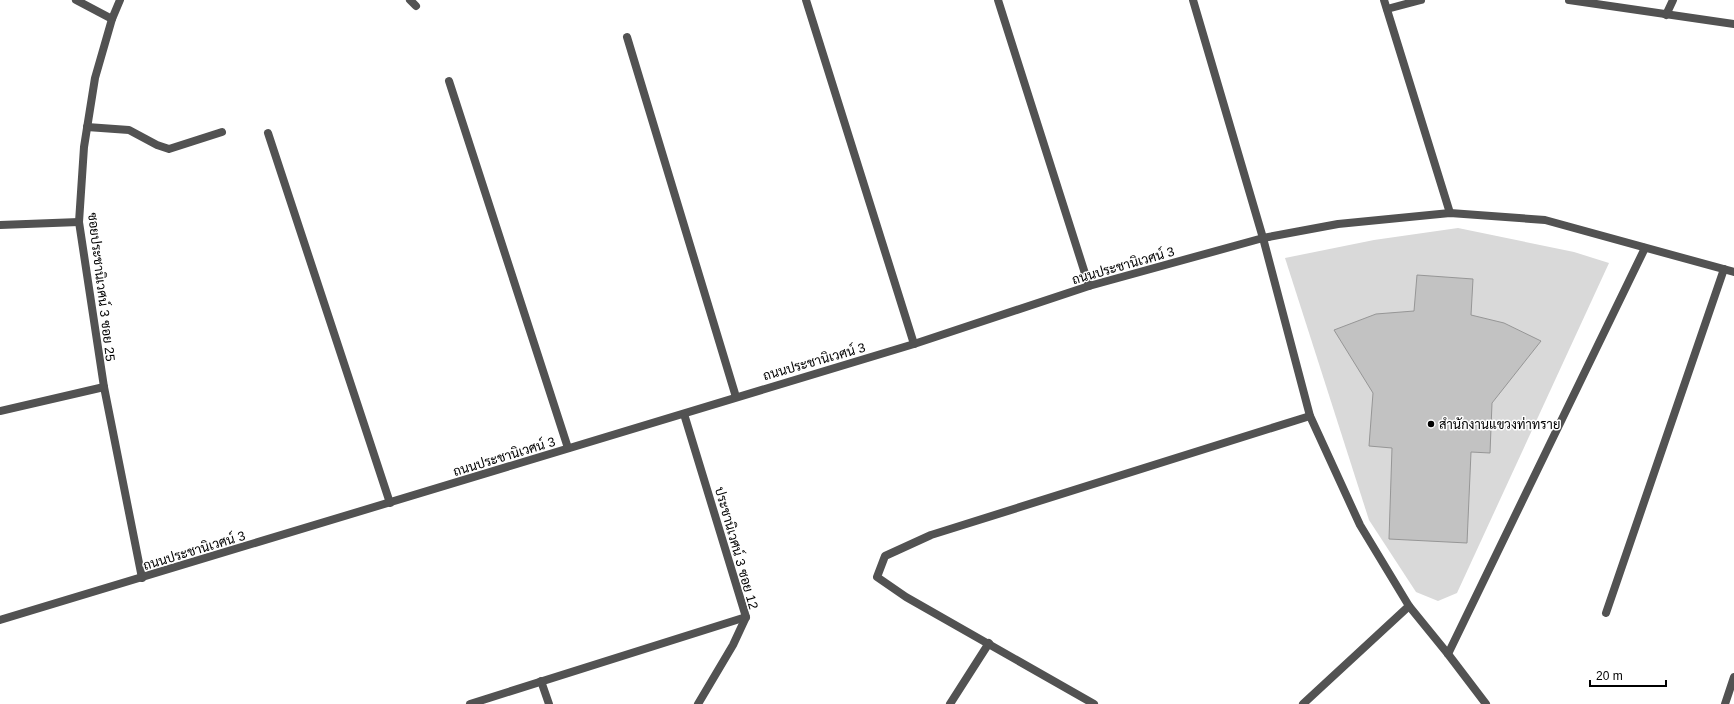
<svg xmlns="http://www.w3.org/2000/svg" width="1734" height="704" viewBox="0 0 1734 704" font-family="Helvetica,Sarabun,sans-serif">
  <rect width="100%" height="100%" fill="#fff"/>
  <polygon fill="#d9d9d9" points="1458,228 1574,252 1609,263 1457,593 1438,601 1416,592 1369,520 1285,258 1374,240"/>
  <polygon fill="#c2c2c2" stroke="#969696" points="1417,275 1473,279 1471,315 1504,323 1541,341 1492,403 1490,453 1471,452 1467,543 1389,539 1392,448 1369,446 1373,393 1334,330 1376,314 1414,311"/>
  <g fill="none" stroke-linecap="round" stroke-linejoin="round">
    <g stroke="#525252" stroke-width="8">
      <polyline points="76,0 112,19"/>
      <polyline points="120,0 112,19 95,78 84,147 79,222 104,387 142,578"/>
      <polyline points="410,0 416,6"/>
      <polyline points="806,0 914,344"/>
      <polyline points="998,0 1089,286"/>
      <polyline points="1193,0 1263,238 1310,416 1360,525 1409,606 1448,654 1486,704"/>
      <polyline points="1384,0 1450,213"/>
      <polyline points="1569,0 1734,24"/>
      <polyline points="1387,9 1421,0"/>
      <polyline points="1666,15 1673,0"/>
      <polyline points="627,37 736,397"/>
      <polyline points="449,81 568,448"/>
      <polyline points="87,127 129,130 157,145 169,149 222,132"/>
      <polyline points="268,133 390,503"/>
      <polyline points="0,225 79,222"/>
      <polyline points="0,411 104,387"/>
      <polyline points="1606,613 1724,269"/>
      <polyline points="1448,654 1645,248"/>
      <polyline points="541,681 549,704"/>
      <polyline points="470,704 746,617"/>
      <polyline points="950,704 989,643"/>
      <polyline points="1094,704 906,597 877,577 885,556 931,535 1310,416"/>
      <polyline points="1303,704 1409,606"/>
      <polyline points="1725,704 1734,677"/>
    </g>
    <g stroke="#525252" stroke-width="8">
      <polyline points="684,414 746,617 733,645 698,704"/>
      <polyline points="0,620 914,344 1089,286 1263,238 1338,224 1450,213 1545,220 1734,272"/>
    </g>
  </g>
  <circle fill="#000" stroke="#fff" stroke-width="1.5" cx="1431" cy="424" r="4"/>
  <g text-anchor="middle" stroke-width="3" stroke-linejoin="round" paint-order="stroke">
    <g font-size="13" fill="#000" stroke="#fff">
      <text transform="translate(1123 265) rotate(-16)" y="5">ถนนประชานิเวศน์ 3</text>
      <text transform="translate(102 287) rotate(83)" y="5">ซอยประชานิเวศน์ 3 ซอย 25</text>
      <text transform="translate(814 361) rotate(-16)" y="5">ถนนประชานิเวศน์ 3</text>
      <text transform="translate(504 456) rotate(-17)" y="5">ถนนประชานิเวศน์ 3</text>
      <text transform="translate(737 548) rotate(74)" y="5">ประชานิเวศน์ 3 ซอย 12</text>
      <text transform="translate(194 550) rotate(-17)" y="5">ถนนประชานิเวศน์ 3</text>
    </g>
    <g font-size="13" fill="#000" stroke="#fff" text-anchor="start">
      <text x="1439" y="429">สำนักงานแขวงท่าทราย</text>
    </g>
  </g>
  <path d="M1590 680v6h76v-6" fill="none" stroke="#000000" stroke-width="2"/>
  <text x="1596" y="680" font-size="12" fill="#000000" stroke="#ffffff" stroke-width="3" paint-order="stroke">20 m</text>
</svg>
